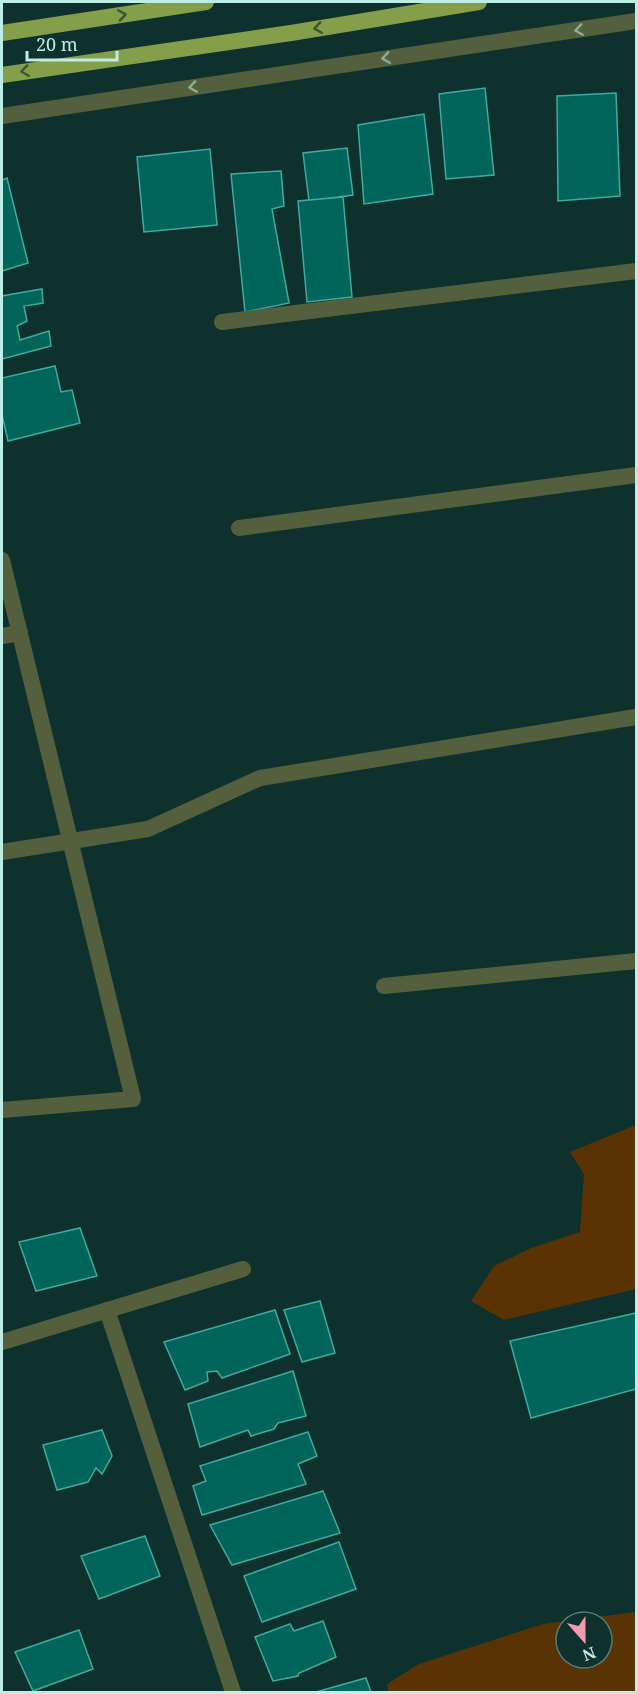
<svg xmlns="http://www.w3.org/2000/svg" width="638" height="1694" viewBox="0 0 638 1694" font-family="'Noto Serif',serif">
  <rect width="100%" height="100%" fill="#0f312d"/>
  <g fill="#5a3304" fill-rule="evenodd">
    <polygon points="636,1125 636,1289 504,1320 471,1301 494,1266 531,1248 580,1232 584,1174 570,1152"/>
    <path d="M 636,1612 L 636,1692 L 388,1692 L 387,1684 L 419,1664 L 543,1624 ZM 566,1622 L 602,1622 L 602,1658 L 566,1658 Z"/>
  </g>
  <g fill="#00645b" stroke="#3eab9e" stroke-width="1.5">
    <polygon points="485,88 494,175 446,179 439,94"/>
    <polygon points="616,93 620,196 558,201 557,96"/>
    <polygon points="424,114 433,194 364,204 358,125"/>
    <polygon points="347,148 353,195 309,201 303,153"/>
    <polygon points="210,149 217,225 144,232 137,157"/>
    <polygon points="281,171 284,206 272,209 289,303 245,312 231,174"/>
    <polygon points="7,178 28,263 2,271 2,180"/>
    <polygon points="343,197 352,297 307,302 298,201"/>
    <polygon points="42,289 43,303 24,306 27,321 17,326 20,340 49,331 51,346 2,359 2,296"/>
    <polygon points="55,366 61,392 72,390 80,423 8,441 2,415 2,378"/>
    <polygon points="80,1228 97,1276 36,1291 19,1242"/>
    <polygon points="320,1301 335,1353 302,1362 284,1310"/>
    <polygon points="275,1310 290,1354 222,1378 217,1371 207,1372 208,1381 185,1390 164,1342"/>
    <polygon points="636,1313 636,1389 531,1418 510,1341"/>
    <polygon points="293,1371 306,1416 278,1423 274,1429 251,1436 248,1430 200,1447 188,1404"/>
    <polygon points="102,1430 112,1456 102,1474 96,1468 88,1482 57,1490 43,1445"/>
    <polygon points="308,1432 317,1456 298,1464 306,1484 202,1515 193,1486 206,1481 200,1466"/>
    <polygon points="323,1491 340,1533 232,1565 210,1525"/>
    <polygon points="145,1536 160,1576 99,1599 81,1556"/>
    <polygon points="339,1542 356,1589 262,1622 244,1576"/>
    <polygon points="323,1621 336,1657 299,1673 298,1676 273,1681 255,1637 290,1624 294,1631"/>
    <polygon points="79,1630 93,1669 33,1691 15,1652"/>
    <polygon points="366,1678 371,1692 316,1692"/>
  </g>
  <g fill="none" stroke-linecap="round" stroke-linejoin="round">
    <g stroke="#54603d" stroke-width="16">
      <polyline points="222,322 636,271"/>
      <polyline points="239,528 636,475"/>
      <polyline points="2,560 133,1099 2,1110"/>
      <polyline points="2,636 20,633"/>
      <polyline points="2,852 148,829 260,778 636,717"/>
      <polyline points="384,986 636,961"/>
      <polyline points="107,1310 233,1692"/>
      <polyline points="2,1342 243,1269"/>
    </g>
    <polyline stroke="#54603d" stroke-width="16" points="2,116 636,21"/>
    <g stroke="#849e4a" stroke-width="16">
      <polyline points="2,33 206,2"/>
      <polyline points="2,75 291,33 479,2"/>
    </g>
  </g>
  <defs><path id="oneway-chevron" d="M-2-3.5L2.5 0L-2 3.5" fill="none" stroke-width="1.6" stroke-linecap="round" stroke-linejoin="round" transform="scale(1.5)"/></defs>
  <g stroke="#385737">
    <use href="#oneway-chevron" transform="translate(122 15) rotate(-9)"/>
    <use href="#oneway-chevron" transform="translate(318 28) rotate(171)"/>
    <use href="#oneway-chevron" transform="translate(25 71) rotate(172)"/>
  </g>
  <g stroke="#8eae99">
    <use href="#oneway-chevron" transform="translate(579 30) rotate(172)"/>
    <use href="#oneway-chevron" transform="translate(386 58) rotate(172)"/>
    <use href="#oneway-chevron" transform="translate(193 87) rotate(172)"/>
  </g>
  <rect width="638" height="1694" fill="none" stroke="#bdede5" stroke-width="6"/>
  <g transform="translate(584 1640) rotate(159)"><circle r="28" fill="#0f312d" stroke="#557c77" stroke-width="1.5"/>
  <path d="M0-4.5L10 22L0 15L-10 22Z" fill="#f29aaf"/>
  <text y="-9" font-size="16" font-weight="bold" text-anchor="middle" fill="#bdede5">N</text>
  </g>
  <path d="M27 51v9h90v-9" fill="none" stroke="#bdede5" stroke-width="3"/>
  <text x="36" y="51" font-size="18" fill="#bdede5" stroke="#0f312d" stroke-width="4.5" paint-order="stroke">20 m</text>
</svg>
